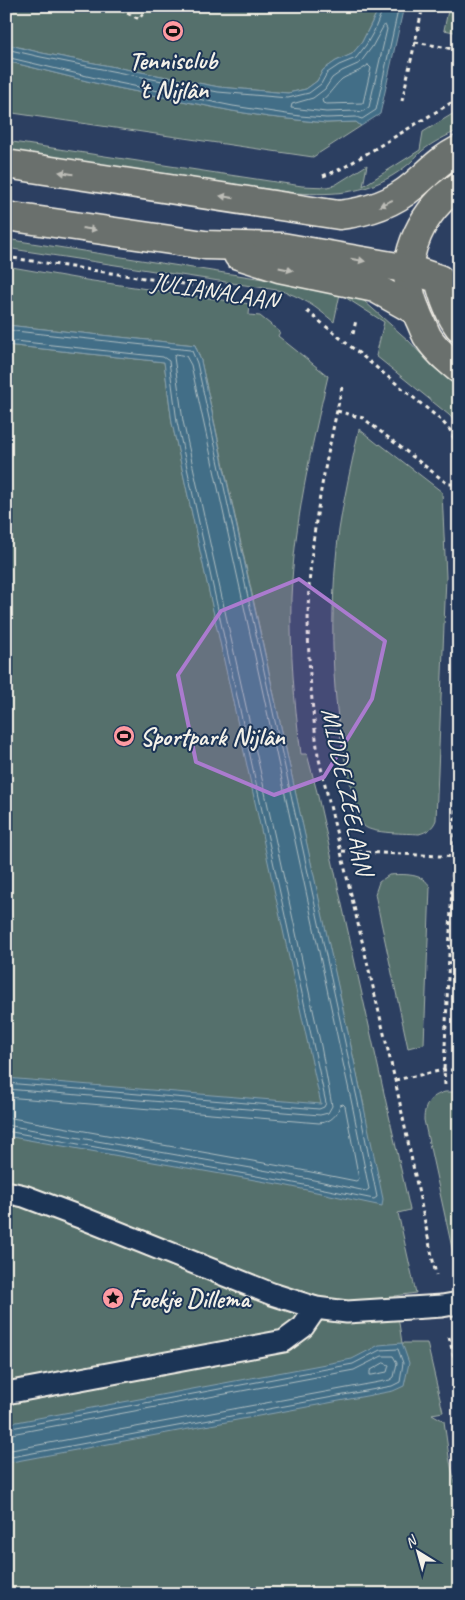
<svg xmlns="http://www.w3.org/2000/svg" width="465" height="1600" viewBox="0 0 465 1600" font-family="Caveat,sans-serif">
  <rect width="100%" height="100%" fill="#2c3f61"/>
  <filter id="ink" filterUnits="userSpaceOnUse"><feTurbulence type="fractalNoise" baseFrequency=".02" numOctaves="2"/><feDisplacementMap in="SourceGraphic" scale="10" xChannelSelector="R" yChannelSelector="G"/><feConvolveMatrix kernelMatrix="1 2 1 2 8 2 1 2 1" color-interpolation-filters="sRGB"/></filter>
  <g filter="url(#ink)">
    <g fill="#556f6c" stroke="#a4b0aa">
      <polygon points="6,6 380,6 362,42 352,54 336,61 323,70 317,81 306,89 288,93 219,87 42,53 6,44"/>
      <polygon points="449,6 459,6 459,33 444,30"/>
      <polygon points="6,61 103,85 232,111 269,117 326,123 356,122 361,126 313,157 6,112"/>
      <path d="M 459,110 L 459,130 C 446,136 433,142 422,151 C 416,156 411,163 405,167 C 370,194 337,195 295,193 L 6,151 L 6,141 L 302,186 L 327,187 L 335,185 L 367,165 L 363,186 L 420,150 L 423,132 Z"/>
      <path d="M 6,239 L 334,290 L 356,296 L 364,301 L 409,341 L 433,367 L 459,388 L 459,426 L 449,415 L 376,356 L 384,322 L 340,294 L 334,322 C 316,307 300,295 277,290 L 6,248 Z"/>
      <path d="M 6,266 L 86,280 L 250,304 L 249,315 L 260,316 L 280,332 L 278,336 L 328,376 C 311,449 294,523 291,598 C 290,650 294,702 301,754 L 307,754 L 317,792 L 410,1210 L 398,1213 L 416,1293 L 395,1296 L 402,1343 L 427,1343 L 443,1412 L 432,1414 L 444,1421 L 449,1457 L 459,1502 L 459,1594 L 6,1594 L 6,345 L 164,362 L 172,423 L 322,1104 L 364,1106 L 201,361 L 195,345 L 6,325 Z"/>
      <path d="M 359,429 L 379,445 L 380,444 L 442,492 L 446,577 L 436,820 C 433,828 427,832 419,834 C 407,833 372,834 364,826 C 355,817 353,794 350,783 C 330,704 329,610 339,530 C 344,496 352,462 359,429 Z"/>
      <path d="M 389,875 C 402,874 424,873 430,887 L 424,1044 L 408,1048 L 375,894 L 379,882 Z"/>
      <polygon points="459,939 459,1062 456,1062 454,1059"/>
      <path d="M 445,1092 L 459,1092 L 459,1280 L 424,1120 C 424,1105 430,1096 445,1092 Z"/>
    </g>
    <g fill="#426e87" stroke="#89a2ae">
      <polygon points="380,6 404,6 380,114 361,126 356,122 326,123 269,117 232,111 103,85 6,61 6,44 42,53 219,87 288,93 306,89 317,81 323,70 336,61 352,54 362,42"/>
      <path d="M 6,325 L 195,345 L 201,361 C 260,641 326,919 383,1199 L 382,1206 L 283,1185 L 6,1136 L 6,1078 L 321,1104 L 172,423 L 164,362 L 6,345 Z"/>
      <polygon points="402,1343 409,1363 404,1386 393,1391 6,1463 6,1424 352,1359 379,1345"/>
    </g>
    <g fill="none" stroke-linecap="round" stroke-linejoin="round">
      <g stroke="#adbdc1" stroke-width="1">
        <polygon points="385,25 387,29 369,107 362,112 356,111 326,112 291,108 292,104 313,98 325,89 332,78 342,71 360,63 372,47 383,27"/>
        <polyline points="6,49 41,57 218,92 288,98 309,93 321,84 327,73 339,65 356,58 366,45 374,31 384,6"/>
        <polyline points="6,57 104,80 233,106 300,116 326,118 356,117 362,119 376,110 399,6"/>
        <path d="M 368,65 L 371,68 L 363,103 L 326,104 L 323,103 L 322,100 C 331,93 335,85 342,79 C 350,74 360,72 368,65 Z"/>
        <polyline points="6,330 190,350 192,351 197,363 359,1107 377,1197 374,1199 284,1181 6,1131"/>
        <polyline points="6,340 163,357 169,361 177,422 326,1103 324,1107 319,1109 6,1083"/>
        <polyline points="6,1089 320,1115 328,1113 332,1106 321,1046 183,421 174,357 176,354 186,356 191,365 270,725 353,1109 369,1189 366,1191 285,1174 6,1125"/>
        <path d="M 6,1097 L 319,1123 C 331,1122 337,1116 340,1105 L 343,1104 L 345,1106 L 359,1179 L 356,1181 L 286,1167 L 6,1117"/>
        <polygon points="384,1363 389,1365 387,1372 372,1375 370,1375 370,1371"/>
        <polyline points="6,1429 353,1364 380,1350 398,1349 403,1363 400,1382 392,1386 6,1458"/>
        <polyline points="6,1435 354,1370 382,1356 393,1356 397,1363 394,1377 390,1380 6,1451"/>
      </g>
      <g stroke="#f4f1e8" stroke-width="25">
        <g id="lane">
          <polyline points="6,1192 24,1196 85,1219 272,1294 316,1308 347,1312 442,1306 459,1303"/>
          <polyline points="6,1393 284,1341 303,1327 316,1308"/>
        </g>
      </g>
      <g stroke="#f4f1e8" stroke-width="31">
        <g id="primary">
          <path d="M 6,164 L 339,215 C 367,212 392,204 413,186 C 430,172 438,161 459,150"/>
          <path d="M 459,186 C 424,208 400,255 411,296 C 413,304 416,311 419,318 C 422,324 424,330 427,336 C 435,349 447,359 459,369"/>
          <path d="M 6,216 L 205,245 L 282,247 L 409,269 L 439,279 C 443,296 448,312 459,327"/>
          <polyline points="238,255 279,268 375,288 416,311"/>
        </g>
      </g>
      <g stroke="#f4f1e8" stroke-width="3" stroke-dasharray="4 4" stroke-linecap="butt">
        <polyline points="65,6 75,13 87,6"/>
        <polyline points="113,6 139,19 148,6"/>
        <polyline points="415,42 459,50"/>
        <polyline points="402,101 423,6"/>
        <polyline points="323,176 343,168 459,98"/>
        <polyline points="6,257 229,291"/>
        <polyline points="307,311 441,420 450,430 459,449"/>
        <polyline points="353,334 356,320"/>
        <path d="M 342,387 C 328,453 313,519 309,587 C 306,643 311,699 318,755 L 395,1080 L 436,1275"/>
        <polyline points="337,411 363,418 448,484 452,484"/>
        <polyline points="342,851 459,857"/>
        <polyline points="395,1080 444,1070 459,1070"/>
        <polyline points="445,1085 444,1070 459,723"/>
        <polyline points="449,1337 459,1378"/>
        <polyline points="6,1498 9,1511"/>
      </g>
      <use href="#lane" stroke="#1d3557" stroke-width="21"/>
      <use href="#primary" stroke="#6b706d" stroke-width="28"/>
    </g>
    <defs><path id="oneway-solid" d="M-6-.8H1V-3.2L6.5 0L1 3.2V.8H-6Z" transform="scale(1.25)"/></defs>
    <g fill="#bdbdb7">
      <use href="#oneway-solid" transform="translate(66 173) rotate(-171)"/>
      <use href="#oneway-solid" transform="translate(227 197) rotate(-171)"/>
      <use href="#oneway-solid" transform="translate(386 203) rotate(155)"/>
      <use href="#oneway-solid" transform="translate(89 229) rotate(8)"/>
      <use href="#oneway-solid" transform="translate(358 260) rotate(10)"/>
      <use href="#oneway-solid" transform="translate(286 269) rotate(12)"/>
    </g>
  </g>
  <path fill="#ab7bcf" fill-opacity="0.2" stroke="#ab7bcf" stroke-width="4" stroke-linejoin="round" d="M 299,579 L 385,641 L 372,699 L 324,777 L 274,795 L 196,762 L 178,675 L 221,611 Z"/>
  <defs>
    <g id="stadium-disc" transform="scale(1.125)"><circle r="9.5" fill="#ff9aa2" stroke="#1d3557"/><path d="M0-5a6.5 5 0 1 0 0 10a6.5 5 0 1 0 0-10ZM-3.5-1.8h7v3.6h-7Z" fill="#111"/></g>
    <g id="sight-disc" transform="scale(1.125)"><circle r="9.5" fill="#ff9aa2" stroke="#1d3557"/><path d="M0-6L1.8-2.2L6-1.7L2.9 1.2L3.7 5.4L0 3.3L-3.7 5.4L-2.9 1.2L-6-1.7L-1.8-2.2Z" fill="#111"/></g>
  </defs>
  <g fill-rule="evenodd">
    <use href="#stadium-disc" x="173" y="31"/>
    <use href="#stadium-disc" x="124" y="736"/>
    <use href="#sight-disc" x="113" y="1298"/>
  </g>
  <g text-anchor="middle" stroke-width="4" stroke-linejoin="round" paint-order="stroke">
    <g font-size="25" font-weight="bold" fill="#f4f1e8" stroke="#1d3557" text-anchor="start">
      <text x="173" y="69" text-anchor="middle">Tennisclub<tspan x="173" dy="29">'t Nijlân</tspan></text>
      <text x="140" y="745">Sportpark Nijlân</text>
      <text x="129" y="1307">Foekje Dillema</text>
    </g>
    <g font-size="25" fill="#f4f1e8" stroke="#1d3557">
      <text transform="translate(215 290) rotate(9)" y="9">JULIANALAAN</text>
      <text transform="translate(348 791) rotate(78)" y="9">MIDDELZEELAAN</text>
    </g>
  </g>
  <rect width="465" height="1600" fill="none" stroke="#1d3557" stroke-width="25"/>
  <rect x="12" y="12" width="440" height="1575" fill="none" stroke="#f4f1e8" stroke-width="2" filter="url(#ink)"/>
  <g transform="translate(418 1552) rotate(323)" stroke="#1d3557" stroke-width="4" paint-order="stroke">
  <path d="M0-4L9 19L0 12L-9 19Z" fill="#f4f1e8"/>
  <text y="-8" font-size="14" font-weight="bold" text-anchor="middle" fill="#f4f1e8">N</text>
  </g>
</svg>
